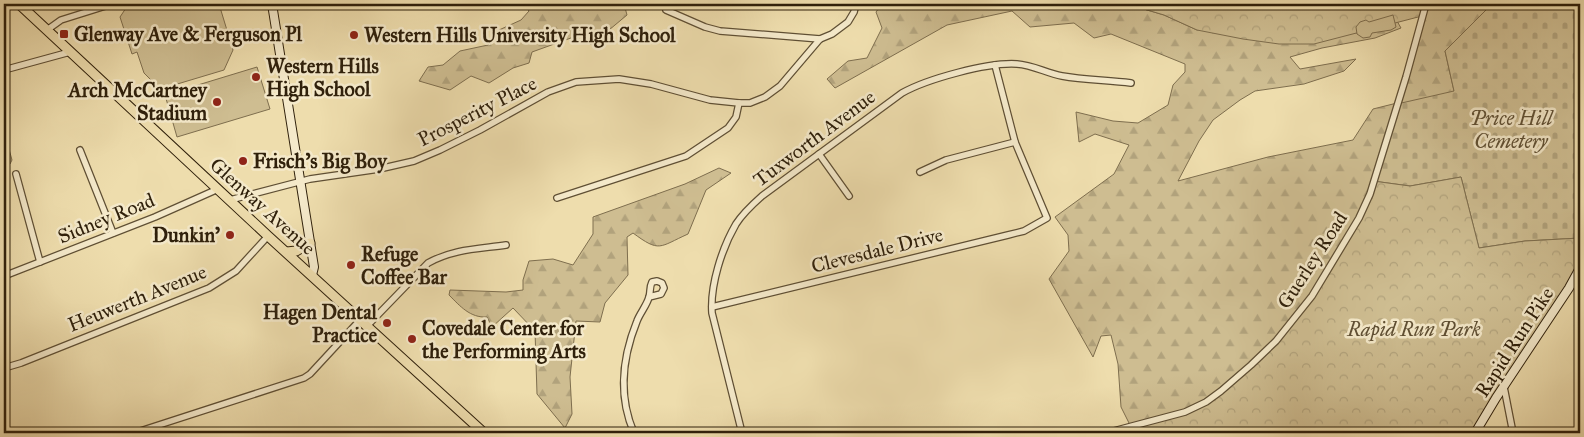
<svg xmlns="http://www.w3.org/2000/svg" width="1584" height="437" viewBox="0 0 1584 437" font-family="'IM FELL Great Primer',serif">
  <defs>
    <pattern id="forest-firs" width="22" height="20" patternUnits="userSpaceOnUse" patternTransform="scale(1.25)"><rect width="22" height="20" fill="#cebd91"/><path d="M5 1l3.5 6h-7zM16 11l3.5 6h-7z" fill="#b1a27c"/></pattern>
    <pattern id="cemetery-stones" width="16" height="16" patternUnits="userSpaceOnUse" patternTransform="scale(1.25)"><rect width="16" height="16" fill="#cebd91"/><path d="M2 7V4a2 2 0 0 1 4 0v3zM10 15v-3a2 2 0 0 1 4 0v3z" fill="#b1a27c"/></pattern>
    <pattern id="park-crowns" width="20" height="18" patternUnits="userSpaceOnUse" patternTransform="scale(1.25)"><rect width="20" height="18" fill="#cebd91"/><path d="M2 6a3 3 0 1 1 6 0M12 15a3 3 0 1 1 6 0" fill="none" stroke="#b1a27c"/></pattern>
  </defs>
  <rect width="100%" height="100%" fill="#eeddad"/>
  <filter id="stains"><feTurbulence type="fractalNoise" baseFrequency=".004" numOctaves="4"/><feColorMatrix values="0 0 0 0 .2 0 0 0 0 .09 0 0 0 0 .02 0 0 0 .5 -.17"/></filter>
  <radialGradient id="worn" r=".72"><stop offset=".6" stop-color="#630" stop-opacity="0"/><stop offset="1" stop-color="#630" stop-opacity=".3"/></radialGradient>
  <g fill="url(#forest-firs)" stroke="#7e6e4e">
    <polygon points="525,4 624,4 627,15 591,45 582,34 532,52 529,63 513,68 489,83 471,76 450,90 419,81 428,67 443,65 460,51 488,45 499,30 521,20 529,11"/>
    <polygon points="882,4 1127,4 1164,15 1197,30 1393,14 1401,28 1375,38 1322,48 1290,57 1300,69 1356,59 1344,71 1304,84 1255,91 1240,100 1213,120 1199,141 1178,181 1268,157 1353,140 1373,109 1397,103 1426,4 1492,4 1445,51 1454,91 1417,184 1446,179 1513,226 1544,240 1327,368 1131,427 1121,407 1118,364 1111,335 1101,336 1093,357 1049,279 1069,251 1068,235 1055,217 1114,174 1129,145 1095,134 1079,142 1076,112 1113,121 1138,123 1168,105 1173,85 1185,72 1185,64 1111,34 1094,38 1074,23 1030,27 1012,11 947,25 835,88 827,79 848,61 867,58 882,28 876,12"/>
    <path d="M 719,168 L 731,173 L 706,190 L 688,234 C 659,247 660,253 633,233 L 627,237 L 628,275 L 605,303 L 600,322 L 576,321 L 570,377 L 572,414 L 565,428 L 537,394 L 535,331 L 513,308 L 492,327 L 487,317 C 470,318 460,306 449,295 L 450,290 L 506,292 L 523,290 L 523,280 L 529,261 L 553,259 L 573,265 L 593,234 L 593,217 L 685,184 Z"/>
  </g>
  <polygon fill="url(#cemetery-stones)" stroke="#7e6e4e" points="1492,4 1580,4 1580,238 1525,241 1479,248 1461,177 1410,186 1373,181 1397,104 1454,91 1445,51"/>
  <g fill="url(#park-crowns)" stroke="#7e6e4e">
    <polygon points="1127,4 1426,4 1422,16 1314,44 1279,44 1243,39 1197,30 1164,15"/>
    <polygon points="1461,177 1479,248 1525,241 1580,238 1580,268 1480,424 1479,433 1106,433 1194,408 1251,365 1298,315 1353,227 1373,181 1410,186"/>
  </g>
  <g fill="#cebd91" stroke="#7e6e4e">
    <polygon points="141,4 219,4 233,50 224,70 154,91 151,80 144,73 137,52 132,54 120,17 126,8"/>
    <polygon points="1393,15 1396,27 1391,30 1372,33 1370,37 1363,38 1357,34 1356,27 1360,22 1366,20 1369,22"/>
    <polygon points="257,67 270,109 177,137 165,95"/>
  </g>
  <polygon fill="#ad9d76" stroke="#7b6b4b" points="4,131 12,160 10,164 4,166"/>
  <g fill="none" stroke-linecap="round" stroke-linejoin="round">
    <g stroke="#5f4f34" stroke-width="8">
      <g id="street">
        <polyline points="666,10 705,27 720,31 820,39"/>
        <polyline points="47,30 61,20 112,4"/>
        <polyline points="4,70 70,52"/>
        <polyline points="80,150 113,233"/>
        <polyline points="819,154 849,196"/>
        <polyline points="920,172 946,160 1015,142"/>
        <polyline points="16,174 40,262"/>
        <polyline points="557,198 686,156 728,128 736,117 739,103"/>
        <polyline points="230,200 310,179 379,169 414,161 440,150 480,130 548,92 576,82 619,79 651,84 710,100 739,103 750,103 765,97 780,86 820,39 832,34 848,22 854,12 856,4"/>
        <polyline points="4,276 155,217 218,189"/>
        <polyline points="712,307 1008,235 1024,231 1047,218 1015,142 995,65"/>
        <path d="M 367,326 L 428,263 C 453,249 478,249 506,245"/>
        <polyline points="1578,326 1580,337"/>
        <polyline points="4,368 21,363 209,288 236,271 268,236"/>
        <polyline points="1504,387 1513,433"/>
        <polyline points="134,433 304,378 310,374 360,320"/>
        <polyline points="471,433 479,428"/>
        <path d="M 634,433 C 618,396 622,358 637,321 C 640,313 647,305 649,297 C 651,291 649,288 652,282 L 657,281 L 662,283 L 664,288 L 661,294 L 649,297"/>
        <path d="M 742,433 L 712,313 C 710,285 722,248 736,224 C 743,213 753,204 762,196 L 902,93 C 927,79 988,62 1017,64 C 1033,65 1046,73 1062,76 C 1084,80 1108,80 1131,83"/>
        <polyline points="1106,433 1185,412 1206,402 1221,391 1251,365 1276,341 1312,296 1359,218 1370,194 1406,77 1426,4"/>
      </g>
    </g>
    <g stroke="#2f200b" stroke-width="10">
      <g id="secondary">
        <polyline points="272,4 314,267 312,275"/>
        <polyline points="1475,433 1496,398 1569,288 1580,268"/>
      </g>
    </g>
    <g stroke="#2f200b" stroke-width="11">
      <g id="primary">
        <polyline points="19,4 268,236 484,433"/>
        <polyline points="287,252 296,251 310,243"/>
      </g>
    </g>
    <use href="#street" stroke="#f4e9ca" stroke-width="5.5"/>
    <use href="#secondary" stroke="#f4e9ca" stroke-width="8"/>
    <use href="#primary" stroke="#eeddad" stroke-width="9"/>
  </g>
  <g fill="#8f2418" stroke="#f4e9ca" stroke-width="2">
    <rect x="59" y="29" width="10" height="10" rx="2.5"/>
    <circle cx="354" cy="35" r="5"/>
    <circle cx="256" cy="77" r="5"/>
    <circle cx="217" cy="102" r="5"/>
    <circle cx="243" cy="161" r="5"/>
    <circle cx="230" cy="235" r="5"/>
    <circle cx="351" cy="265" r="5"/>
    <circle cx="387" cy="323" r="5"/>
    <circle cx="412" cy="339" r="5"/>
  </g>
  <g text-anchor="middle" stroke-width="5" stroke-linejoin="round" paint-order="stroke">
    <g font-size="20" font-weight="bold" fill="#2f200b" stroke="#f4e9ca" text-anchor="start">
      <text x="74" y="41">Glenway Ave &amp; Ferguson Pl</text>
      <text x="364" y="42">Western Hills University High School</text>
      <text x="266" y="73">Western Hills<tspan x="266" dy="23">High School</tspan></text>
      <text x="207" y="97" text-anchor="end">Arch McCartney<tspan x="207" dy="23">Stadium</tspan></text>
      <text x="253" y="168">Frisch's Big Boy</text>
      <text x="220" y="242" text-anchor="end">Dunkin'</text>
      <text x="361" y="261">Refuge<tspan x="361" dy="23">Coffee Bar</tspan></text>
      <text x="377" y="319" text-anchor="end">Hagen Dental<tspan x="377" dy="23">Practice</tspan></text>
      <text x="422" y="335">Covedale Center for<tspan x="422" dy="23">the Performing Arts</tspan></text>
    </g>
    <g font-size="20" fill="#2f200b" stroke="#f4e9ca">
      <text transform="translate(477 111) rotate(-27)" y="7">Prosperity Place</text>
      <text transform="translate(814 138) rotate(-37)" y="7">Tuxworth Avenue</text>
      <text transform="translate(263 206) rotate(42)" y="7">Glenway Avenue</text>
      <text transform="translate(106 218) rotate(-22)" y="7">Sidney Road</text>
      <text transform="translate(877 250) rotate(-14)" y="7">Clevesdale Drive</text>
      <text transform="translate(1312 260) rotate(-57)" y="7">Guerley Road</text>
      <text transform="translate(137 298) rotate(-22)" y="7">Heuwerth Avenue</text>
      <text transform="translate(1514 342) rotate(-57)" y="7">Rapid Run Pike</text>
    </g>
    <g font-size="20" font-style="italic" fill="#5f4f33" stroke="#f4e9ca">
      <text x="1511" y="125">Price Hill<tspan x="1511" dy="23">Cemetery</tspan></text>
      <text x="1414" y="336">Rapid Run Park</text>
    </g>
  </g>
  <rect width="1584" height="437" fill="none" stroke="#eeddad" stroke-width="20"/>
  <rect x="5" y="5" width="1574" height="427" fill="none" stroke="#2f200b" stroke-width="2.5"/>
  <rect x="10" y="10" width="1564" height="417" fill="none" stroke="#2f200b"/>
  <rect width="100%" height="100%" filter="url(#stains)"/>
  <rect width="100%" height="100%" fill="url(#worn)"/>
</svg>
